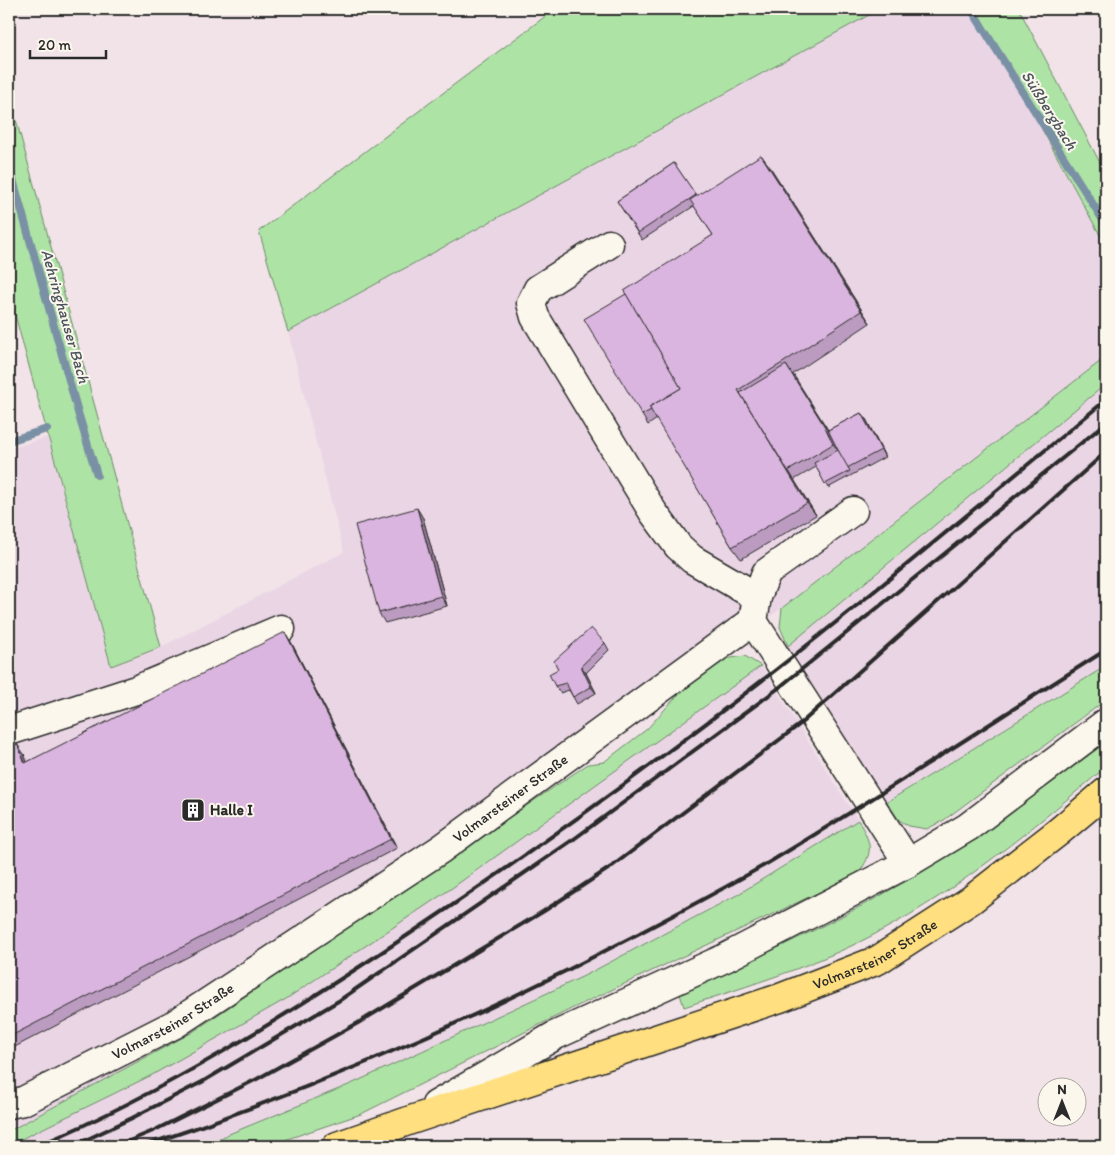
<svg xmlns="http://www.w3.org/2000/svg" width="1115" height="1155" viewBox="0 0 1115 1155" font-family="Itim,sans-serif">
  <rect width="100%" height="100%" fill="#f1e3e8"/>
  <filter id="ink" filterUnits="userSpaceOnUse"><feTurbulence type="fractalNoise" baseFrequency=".02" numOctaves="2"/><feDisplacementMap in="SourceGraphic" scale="10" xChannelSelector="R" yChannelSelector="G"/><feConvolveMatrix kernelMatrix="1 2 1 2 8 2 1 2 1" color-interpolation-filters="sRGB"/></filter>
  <g filter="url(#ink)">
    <g fill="#ead5e5">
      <polygon points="880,9 976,9 1106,246 1106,357 782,608 191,1033 9,1131 9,449 48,437 111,666 161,647 344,552 288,332"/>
      <polygon points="1106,384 1106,666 887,802 788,646"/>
      <polygon points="761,666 858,820 737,895 584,976 351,1084 229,1134 203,1146 9,1146 9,1145 152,1075 452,888"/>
    </g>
    <g fill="#aee3a6" stroke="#6c8768">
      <polygon points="555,9 880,9 288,332 259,231"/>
      <polygon points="976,9 1019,9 1106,174 1106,246"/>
      <polygon points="9,94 161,647 111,666 9,293"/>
      <polygon points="1106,357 1106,384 788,646 780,627 782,608"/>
      <polygon points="745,656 761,666 452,888 286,999 152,1075 9,1145 9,1131 191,1033 588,764 604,762 647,729 695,676 724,659"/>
      <polygon points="1106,666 1106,700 944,820 927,829 909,826 899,820 887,802"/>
      <path d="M 1106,742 L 1106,767 C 1034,827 962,888 879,932 C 818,965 750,985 684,1007 L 680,994 C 766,953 855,914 936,863 C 995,826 1051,784 1106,742 Z"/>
      <path d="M 858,820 C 871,843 875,851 858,874 L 573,1008 L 361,1114 L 267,1146 L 203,1146 L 229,1134 L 351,1084 L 584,976 L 737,895 Z"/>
    </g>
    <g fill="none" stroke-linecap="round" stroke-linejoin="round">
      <g stroke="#7a90a5" stroke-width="8">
        <polyline points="971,9 1106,225"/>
        <polyline points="9,165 79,416 97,475"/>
        <polyline points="9,441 47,429"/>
      </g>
      <g stroke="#2b2b2b" stroke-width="31">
        <g id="minor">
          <polyline points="609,244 538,289 531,303 535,317 653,512 678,546 692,559 757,597"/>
          <polyline points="754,615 757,597 766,573 853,511"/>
          <polyline points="9,731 136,690 281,629"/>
          <path id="s1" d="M 9,1104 L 23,1101 L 175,1024 L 441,849 L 753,621 L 908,863 L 968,827 L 1106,723"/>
          <polyline points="436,1105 556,1035 725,958 908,863"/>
        </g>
      </g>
      <g stroke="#2b2b2b" stroke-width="31">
        <g id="major">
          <path id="s2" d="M 337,1146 L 411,1120 L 780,998 L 878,960 L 971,900 L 1057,833 L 1106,792"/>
        </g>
      </g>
      <use href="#minor" stroke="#fbf7ec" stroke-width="28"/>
      <use href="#major" stroke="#ffdf80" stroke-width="28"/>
      <g stroke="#2b2b2b" stroke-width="4">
        <path d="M 37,1146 C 168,1091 290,1013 408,935 C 539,848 667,755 791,658 C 898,574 1001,486 1106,400"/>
        <polyline points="73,1146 132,1118 202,1082 340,1000 574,839 776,690 1106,423"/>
        <polyline points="117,1146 153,1131 257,1079 358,1023 544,911 611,867 799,725 1106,452"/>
        <path d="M 143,1146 C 312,1090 476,1019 634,936 C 681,911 728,887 773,860 C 886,792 995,720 1106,650"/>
      </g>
    </g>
    <g fill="#bb9cc0" stroke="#2b2b2b">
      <polygon points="674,163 696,196 770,167 870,323 793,374 828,430 861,413 866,419 885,457 828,488 816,467 794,480 816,515 741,559 732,547 657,419 648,425 642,415 626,294 713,235 694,206 642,240 617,201"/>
      <polygon points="423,518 447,606 385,623 379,613"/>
      <polygon points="291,642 397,848 9,1050 9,748 24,754 27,762"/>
      <polygon points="605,643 609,650 586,673 596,693 577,704 569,690 560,693 555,686 558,669"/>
    </g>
    <g fill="#997f9c" stroke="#2b2b2b">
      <polygon points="761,155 770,167 870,323 861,311"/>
      <polygon points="786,365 832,436 838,450 833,444"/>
      <polygon points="746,402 816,515 807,503"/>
      <polygon points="861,413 866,419 885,457 881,450"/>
      <polygon points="417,508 423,518 447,606 441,596"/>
      <polygon points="285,632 291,642 397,848 391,839"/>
      <polygon points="581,666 586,673 596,693 591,687"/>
      <polygon points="17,744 24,754 31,773 25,763"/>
    </g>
    <g fill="#dab5df" stroke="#2b2b2b">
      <polygon points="761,155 861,311 784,362 738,390 807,503 732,547 649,407 681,388 624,291 713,235 690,200"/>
      <polygon points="674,163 696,195 638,233 617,201"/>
      <polygon points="626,294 681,388 649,407 651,410 642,415 584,319"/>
      <polygon points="786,365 825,427 833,444 788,471 740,393"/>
      <polygon points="861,413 881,450 847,468 828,430"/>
      <polygon points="838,450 850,471 825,484 814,463"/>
      <polygon points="417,508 441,596 379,613 355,525"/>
      <polygon points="591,628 605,643 581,666 591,687 573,697 566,683 555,686 549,674 558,669 554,661"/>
      <polygon points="285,632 391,839 9,1037 9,748 17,744 25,763"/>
    </g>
  </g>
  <defs>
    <g id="building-square" transform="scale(1.25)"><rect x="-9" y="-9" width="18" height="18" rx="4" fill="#2b2b2b" stroke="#fbf7ec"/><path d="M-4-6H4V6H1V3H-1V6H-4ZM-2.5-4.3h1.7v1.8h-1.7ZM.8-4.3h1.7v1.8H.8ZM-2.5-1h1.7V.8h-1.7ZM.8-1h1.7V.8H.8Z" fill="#fff"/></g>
  </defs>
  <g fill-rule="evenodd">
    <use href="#building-square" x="193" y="810"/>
  </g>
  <g text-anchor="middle" stroke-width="4" stroke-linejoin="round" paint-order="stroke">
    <g font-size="15" fill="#2b2b2b" stroke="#fbf7ec">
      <text dy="5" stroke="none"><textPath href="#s1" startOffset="589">Volmarsteiner Straße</textPath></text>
      <text dy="5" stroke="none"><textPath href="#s2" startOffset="572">Volmarsteiner Straße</textPath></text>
      <text dy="5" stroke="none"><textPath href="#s1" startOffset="184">Volmarsteiner Straße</textPath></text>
    </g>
    <g font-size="15" font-weight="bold" fill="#2b2b2b" stroke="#fbf7ec" text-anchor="start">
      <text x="210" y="815">Halle I</text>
    </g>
    <g font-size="16" font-style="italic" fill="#4c555e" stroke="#fbf7ec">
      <text transform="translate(1050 110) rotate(58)" y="6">Süßbergbach</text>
      <text transform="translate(66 316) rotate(74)" y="6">Aehringhauser Bach</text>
    </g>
  </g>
  <rect width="1115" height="1155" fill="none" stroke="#fbf7ec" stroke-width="30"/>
  <rect x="15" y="15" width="1085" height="1125" fill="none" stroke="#2b2b2b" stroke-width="2" filter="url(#ink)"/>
  <g transform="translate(1062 1102)"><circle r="24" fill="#fbf7ec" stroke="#a8a59f"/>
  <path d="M0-4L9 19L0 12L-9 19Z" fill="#2b2b2b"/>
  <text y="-8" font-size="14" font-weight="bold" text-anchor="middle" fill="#2b2b2b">N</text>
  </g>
  <path d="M30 50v8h76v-8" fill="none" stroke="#2b2b2b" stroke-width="2.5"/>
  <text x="38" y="50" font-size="15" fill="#2b2b2b" stroke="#fbf7ec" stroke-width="4" paint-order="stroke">20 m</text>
</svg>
